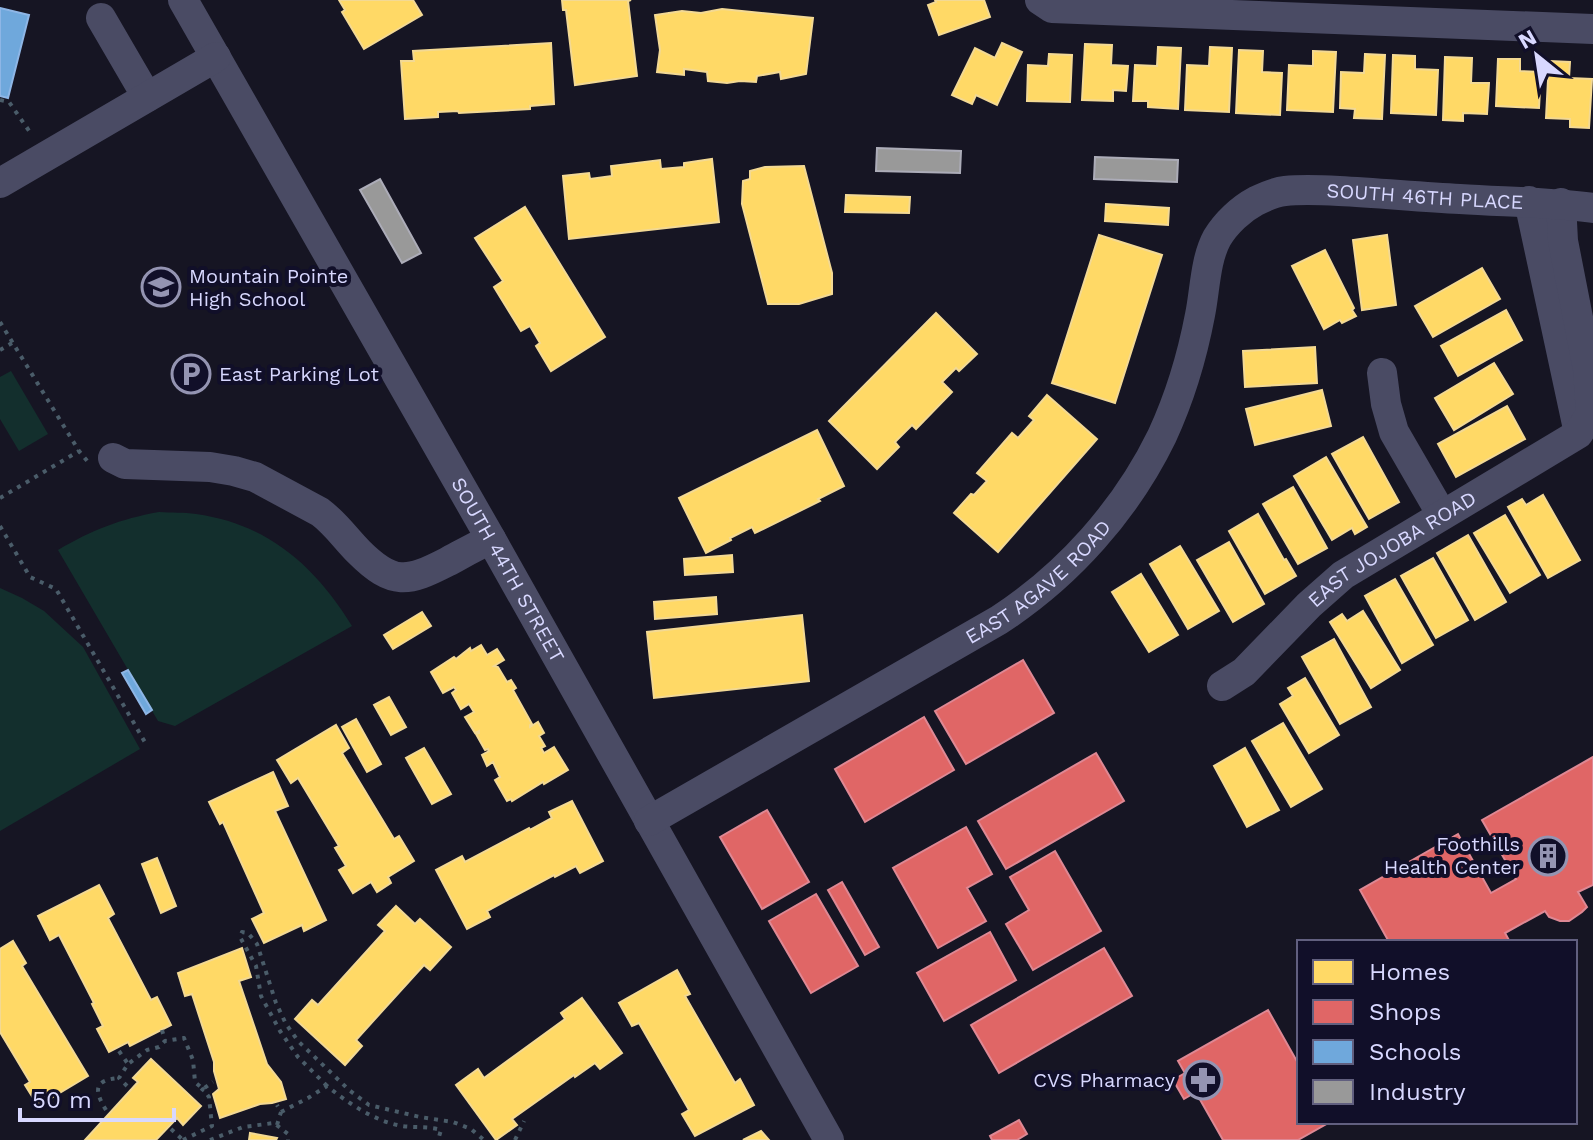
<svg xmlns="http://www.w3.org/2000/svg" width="1593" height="1140" viewBox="0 0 1593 1140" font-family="'Work Sans',sans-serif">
  <rect width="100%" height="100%" fill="#161523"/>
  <g fill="#132f2d">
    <polygon points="11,371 48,434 19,451 0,419 0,377"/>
    <path d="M 159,512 C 171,513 184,512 196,514 C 268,524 315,566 352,626 L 175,726 L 158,721 L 58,550 C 92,530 120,519 159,512 Z"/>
    <polygon points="0,588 22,598 44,611 83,647 140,749 0,831"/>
  </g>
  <g fill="#ffd966" stroke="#f3d994" stroke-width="2">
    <polygon points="339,0 413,0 422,15 364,49 342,12 345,10"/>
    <polygon points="562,0 631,0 628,1 637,76 575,85 566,10 563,10"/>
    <polygon points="935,0 984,0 990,17 939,35 928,5 936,2"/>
    <polygon points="722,9 813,18 806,74 781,79 780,72 757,76 756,82 740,81 727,83 708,81 707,72 684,69 684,75 657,72 660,50 655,15 682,11 701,13"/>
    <polygon points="551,43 554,104 530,106 530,109 459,113 458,111 438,112 438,117 405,119 401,61 414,61 413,51"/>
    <polygon points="1002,43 1022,52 997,105 976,95 972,104 952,95 975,48 995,58"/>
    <polygon points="1085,44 1112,45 1111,65 1128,66 1126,91 1113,90 1113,101 1082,100"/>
    <polygon points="1158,47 1181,48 1178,109 1148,107 1148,101 1133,101 1135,65 1157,66"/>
    <polygon points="1210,47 1232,48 1229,112 1185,110 1187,65 1209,66"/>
    <polygon points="1239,50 1263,51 1262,72 1282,73 1280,115 1236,113"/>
    <polygon points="1313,51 1336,52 1333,112 1287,110 1289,65 1313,66"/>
    <polygon points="1049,54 1072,55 1070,102 1027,101 1028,65 1048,66"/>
    <polygon points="1365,54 1385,55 1382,119 1354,118 1355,109 1340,108 1341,72 1364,73"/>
    <polygon points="1393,55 1415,56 1415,69 1438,70 1436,115 1391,113"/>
    <polygon points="1445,57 1472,58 1471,83 1489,83 1487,114 1463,113 1463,121 1443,120"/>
    <polygon points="1498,59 1520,59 1520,71 1541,72 1539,108 1496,106"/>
    <polygon points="1549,61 1570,62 1569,78 1592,79 1589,128 1570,127 1570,119 1546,118"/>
    <polygon points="712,159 719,222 569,239 563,176 589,173 590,179 612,176 611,166 660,160 661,169 684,167 684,163"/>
    <polygon points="804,166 832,273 832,294 799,304 768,304 742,204 743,181 750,179 750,171 765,167"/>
    <polygon points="846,195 910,197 909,213 845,212"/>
    <polygon points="1106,204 1169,208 1168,225 1105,221"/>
    <polygon points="525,207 605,337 551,371 536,346 540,343 530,326 521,331 494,287 503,281 475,238"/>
    <polygon points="1099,235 1162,255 1115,403 1052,383"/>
    <polygon points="1387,235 1396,305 1362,310 1353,240"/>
    <polygon points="1325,250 1354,308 1352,310 1356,316 1342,323 1340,320 1324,329 1292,266"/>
    <polygon points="1482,268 1500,299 1433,337 1415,306"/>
    <polygon points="1506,310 1522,340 1458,376 1441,346"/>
    <polygon points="936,313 977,354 959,371 956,368 942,382 952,392 916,429 912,425 895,442 899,447 877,469 829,421"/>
    <polygon points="1315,347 1317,383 1245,387 1243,351"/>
    <polygon points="1494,363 1513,394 1454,430 1435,398"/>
    <polygon points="1322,390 1331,426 1255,445 1246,409"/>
    <polygon points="1047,395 1097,439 998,552 954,513 971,494 974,495 987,481 977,473 1012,433 1018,438 1034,420 1029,416"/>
    <polygon points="1507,406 1525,439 1456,477 1438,444"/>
    <polygon points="817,430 844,486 818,499 820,501 755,533 752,527 730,538 731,540 706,553 679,498"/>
    <polygon points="1363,437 1399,502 1369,519 1332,454"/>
    <polygon points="1326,457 1367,527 1355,534 1352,528 1332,540 1294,476"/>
    <polygon points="1293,487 1327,548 1298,564 1263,504"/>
    <polygon points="1543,495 1580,560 1548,578 1508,507 1522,499 1526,505"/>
    <polygon points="1258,514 1284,560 1286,559 1296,576 1265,594 1229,531"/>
    <polygon points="1505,515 1540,575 1510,593 1474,533"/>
    <polygon points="1468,535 1506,602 1475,620 1437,553"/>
    <polygon points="1229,542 1264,604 1233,622 1197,560"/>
    <polygon points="1180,546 1219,611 1188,629 1150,564"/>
    <polygon points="732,555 733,572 685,575 684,559"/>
    <polygon points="1433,558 1468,620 1436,638 1401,576"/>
    <polygon points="1141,574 1178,635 1149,652 1112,592"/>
    <polygon points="1395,579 1433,645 1402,663 1365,596"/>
    <polygon points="716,597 717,614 655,619 654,602"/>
    <polygon points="1363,611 1400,670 1371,688 1330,622 1342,614 1347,621"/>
    <polygon points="422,612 431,626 393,649 384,635"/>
    <polygon points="802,615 809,681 654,698 647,632"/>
    <polygon points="1334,639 1371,707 1340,724 1302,657"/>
    <polygon points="481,645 487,655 497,649 504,660 494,666 498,667 507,682 511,680 516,688 513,690 532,724 530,725 530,727 538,722 544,733 539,736 545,746 541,748 544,753 554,747 568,770 544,784 543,782 512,801 511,799 507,801 495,780 500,777 493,762 487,766 482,755 489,751 488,749 485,750 476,734 479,733 479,731 475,733 465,717 474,712 469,704 461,709 452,693 456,690 454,687 443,693 431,672 454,657 456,659 470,648 471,651"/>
    <polygon points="1305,678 1339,735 1309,753 1280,704 1293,696 1288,688"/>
    <polygon points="389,697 406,727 391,735 374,705"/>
    <polygon points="356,719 381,764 367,772 342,727"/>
    <polygon points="1283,723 1322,789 1291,807 1252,741"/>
    <polygon points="336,725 349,748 342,753 394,839 399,836 414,861 388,877 391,883 377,892 371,882 353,893 339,870 346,866 335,848 339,846 298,778 291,783 277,760"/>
    <polygon points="424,748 451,794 432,804 406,758"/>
    <polygon points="1245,748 1279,810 1247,827 1214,766"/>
    <polygon points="273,772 288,806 275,811 326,920 304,931 302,925 264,943 252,919 264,913 223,822 220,824 209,802"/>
    <polygon points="572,801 603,861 580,873 576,866 555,877 554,875 487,911 490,917 467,929 436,870 462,856 465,862 529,828 530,830 552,818 549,812"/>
    <polygon points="157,858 176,906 161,913 142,864"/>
    <polygon points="99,885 114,914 108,918 151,1000 157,997 171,1025 130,1046 128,1042 109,1052 97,1029 103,1026 92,1004 94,1003 59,935 50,940 38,916"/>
    <polygon points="396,906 415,924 420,919 451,947 430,970 424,965 356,1040 362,1046 345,1065 295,1019 312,1000 318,1005 385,931 378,925"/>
    <polygon points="13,941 26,963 22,966 88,1076 38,1106 25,1085 30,1082 0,1032 0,949"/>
    <polygon points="242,948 251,977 239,981 267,1064 281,1082 286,1099 272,1103 260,1104 220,1118 213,1094 219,1089 214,1071 214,1062 192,994 185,996 178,973"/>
    <polygon points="677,970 690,994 685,996 735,1083 740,1079 754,1105 695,1136 682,1114 689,1110 639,1023 632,1026 619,1003"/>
    <polygon points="582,998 622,1053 600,1069 595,1063 575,1077 574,1075 512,1119 517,1125 496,1140 456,1085 478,1069 484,1078 565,1019 561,1013"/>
    <polygon points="151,1059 201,1106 183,1125 177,1118 156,1140 85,1140 138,1082 133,1078"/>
    <polygon points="761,1131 769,1140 743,1140"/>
    <polygon points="250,1133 277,1138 276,1140 249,1140"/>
  </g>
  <g fill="#e06666" stroke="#de8894" stroke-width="2">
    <polygon points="1023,660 1054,713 966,764 935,711"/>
    <polygon points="924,717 954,770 865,822 835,769"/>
    <polygon points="1096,753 1124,801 1006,869 978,821"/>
    <polygon points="1593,757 1593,885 1578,892 1587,907 1582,912 1569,921 1560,921 1549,917 1545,911 1505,933 1510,942 1389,942 1360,890 1458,834 1491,893 1516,879 1482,820"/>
    <polygon points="767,810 809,882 762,909 720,837"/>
    <polygon points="966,827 992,874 967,888 986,921 938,948 893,868"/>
    <polygon points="1055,851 1101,931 1033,970 1006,924 1029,910 1010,877"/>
    <polygon points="842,882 879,947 865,955 828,890"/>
    <polygon points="816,894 858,966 811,993 769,921"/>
    <polygon points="990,932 1016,980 944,1021 917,973"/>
    <polygon points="1104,948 1132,996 999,1073 971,1025"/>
    <polygon points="1268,1010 1299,1065 1299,1122 1330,1122 1298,1140 1223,1140 1178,1061"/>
    <polygon points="1185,1073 1196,1092 1184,1099 1173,1080"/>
    <polygon points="1019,1120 1027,1134 1017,1140 992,1140 990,1136"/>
  </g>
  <g fill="#6fa8dc" stroke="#8eb6e6" stroke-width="2">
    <polygon points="0,8 29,15 8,98 0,96"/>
    <polygon points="128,670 152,710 146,714 122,673"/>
  </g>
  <g fill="#999" stroke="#acacb8" stroke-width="2">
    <polygon points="877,148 961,151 960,173 876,171"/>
    <polygon points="1095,157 1178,160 1177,182 1094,179"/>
    <polygon points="380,179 421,253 402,263 360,190"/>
  </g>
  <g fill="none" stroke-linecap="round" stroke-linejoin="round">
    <g stroke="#4a5c69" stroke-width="4" stroke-dasharray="4 6" stroke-linecap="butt">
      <polyline points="0,100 9,102 32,135"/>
      <polyline points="0,322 79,451 88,462"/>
      <polyline points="0,350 12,343"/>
      <polyline points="0,498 79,451"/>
      <polyline points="0,526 30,577 56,589 146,744"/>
      <polyline points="162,1030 165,1041"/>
      <polyline points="119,1051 128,1064"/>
      <polyline points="127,1086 119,1078 128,1064 147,1050 159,1047 165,1041 184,1038 193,1060 195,1082 203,1089 213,1082"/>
      <polyline points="327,1086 298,1057 280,1031 261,996 256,966 240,937 242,932 248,933 257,944 276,1003 286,1024 298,1041 349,1090 369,1105 420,1117 453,1122 471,1129 484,1140"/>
      <path d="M 106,1110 C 95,1092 92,1080 119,1078"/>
      <path d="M 281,1112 L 308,1098 L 327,1086 C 348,1103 374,1121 402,1126 C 415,1128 428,1126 441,1130 L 438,1140"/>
      <polyline points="277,1125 281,1112 277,1105"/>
      <polyline points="171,1129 183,1140"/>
      <polyline points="183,1140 212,1126 209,1097 203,1089 198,1095"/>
      <polyline points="210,1140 243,1127 274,1123 288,1134 288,1140"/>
      <polyline points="515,1140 524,1121"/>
    </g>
    <g stroke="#4a4b64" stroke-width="30">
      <path id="s1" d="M 183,0 L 491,539 L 829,1140"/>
      <polyline points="1040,0 1052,8 1593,29"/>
      <polyline points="101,18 147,97"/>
      <polyline points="0,183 216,57"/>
      <polyline points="1529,201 1577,424"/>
      <polyline points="1382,373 1386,404 1394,432 1442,515"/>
      <path d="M 113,458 L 125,464 L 210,467 L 234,471 L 255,477 L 320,512 C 335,523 346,539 359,552 C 393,586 408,582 447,562 C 462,554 476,546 491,539"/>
      <path id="s2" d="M 1222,686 L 1244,672 L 1309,605 L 1343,575 L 1578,434 L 1591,414 L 1588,369 L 1563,241 L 1561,203"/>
      <path id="s3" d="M 649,821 L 999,620 C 1068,575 1126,510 1162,436 C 1180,397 1192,357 1200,315 C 1205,291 1205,260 1217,238 C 1226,223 1241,209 1256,201 C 1264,197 1275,192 1285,191 C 1303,189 1321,190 1339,191 C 1379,193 1420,197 1460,199 C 1505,202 1549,202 1593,208"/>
    </g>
  </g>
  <defs>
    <g id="school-ring" transform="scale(2)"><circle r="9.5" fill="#110f29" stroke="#9494b2" stroke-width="1.5"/><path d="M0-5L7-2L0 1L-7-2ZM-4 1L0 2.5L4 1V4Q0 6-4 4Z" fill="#9494b2"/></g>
    <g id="parking-ring" transform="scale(2)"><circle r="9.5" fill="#110f29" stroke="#9494b2" stroke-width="1.5"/><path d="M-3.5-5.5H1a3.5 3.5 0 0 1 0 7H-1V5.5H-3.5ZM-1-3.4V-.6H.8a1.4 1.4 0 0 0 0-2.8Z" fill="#9494b2"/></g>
    <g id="building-ring" transform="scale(2)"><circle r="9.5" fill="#110f29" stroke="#9494b2" stroke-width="1.5"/><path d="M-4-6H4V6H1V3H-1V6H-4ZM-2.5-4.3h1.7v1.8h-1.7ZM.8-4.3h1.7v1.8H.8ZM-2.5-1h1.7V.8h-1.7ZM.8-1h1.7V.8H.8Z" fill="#9494b2"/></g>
    <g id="pharmacy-ring" transform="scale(2)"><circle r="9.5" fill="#110f29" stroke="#9494b2" stroke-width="1.5"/><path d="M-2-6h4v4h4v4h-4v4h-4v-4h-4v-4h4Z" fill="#9494b2"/></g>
  </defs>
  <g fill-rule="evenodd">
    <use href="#school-ring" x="161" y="287"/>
    <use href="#parking-ring" x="191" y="374"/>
    <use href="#building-ring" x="1548" y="856"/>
    <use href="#pharmacy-ring" x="1203" y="1080"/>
  </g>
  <g text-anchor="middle" stroke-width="8" stroke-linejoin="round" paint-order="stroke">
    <g font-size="20" fill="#d8d8ff" stroke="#110f29">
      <text dy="7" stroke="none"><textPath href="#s3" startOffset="1084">SOUTH 46TH PLACE</textPath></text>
      <text dy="7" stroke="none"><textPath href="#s2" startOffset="220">EAST JOJOBA ROAD</textPath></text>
      <text dy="7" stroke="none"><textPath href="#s1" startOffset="656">SOUTH 44TH STREET</textPath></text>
      <text dy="7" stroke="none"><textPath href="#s3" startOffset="458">EAST AGAVE ROAD</textPath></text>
    </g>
    <g font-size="20" fill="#d8d8ff" stroke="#110f29" text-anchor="start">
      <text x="189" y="283">Mountain Pointe<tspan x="189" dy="23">High School</tspan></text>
      <text x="219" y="381">East Parking Lot</text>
      <text x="1520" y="851" text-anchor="end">Foothills<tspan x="1520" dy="23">Health Center</tspan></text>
      <text x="1175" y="1087" text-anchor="end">CVS Pharmacy</text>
    </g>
  </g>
  <rect x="1297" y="940" width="280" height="184" fill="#110f29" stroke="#615f7f" stroke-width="2"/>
  <rect x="1313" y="960" width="40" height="24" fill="#ffd966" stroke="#615f7f" stroke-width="2"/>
  <text x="1369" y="980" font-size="24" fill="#d8d8ff">Homes</text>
  <rect x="1313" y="1000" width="40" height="24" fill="#e06666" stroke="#615f7f" stroke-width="2"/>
  <text x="1369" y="1020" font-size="24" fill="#d8d8ff">Shops</text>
  <rect x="1313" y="1040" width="40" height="24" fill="#6fa8dc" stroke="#615f7f" stroke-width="2"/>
  <text x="1369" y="1060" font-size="24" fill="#d8d8ff">Schools</text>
  <rect x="1313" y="1080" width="40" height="24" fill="#999999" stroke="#615f7f" stroke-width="2"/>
  <text x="1369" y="1100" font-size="24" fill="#d8d8ff">Industry</text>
  <g transform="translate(1537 56) rotate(330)" stroke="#110f29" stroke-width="6" paint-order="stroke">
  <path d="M0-6L14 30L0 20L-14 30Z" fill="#d8d8ff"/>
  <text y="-12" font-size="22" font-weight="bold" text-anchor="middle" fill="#d8d8ff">N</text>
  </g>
  <path d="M20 1108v12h154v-12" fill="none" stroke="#d8d8ff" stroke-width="4"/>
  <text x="32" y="1108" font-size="24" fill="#d8d8ff" stroke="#110f29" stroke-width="6" paint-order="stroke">50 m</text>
</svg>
